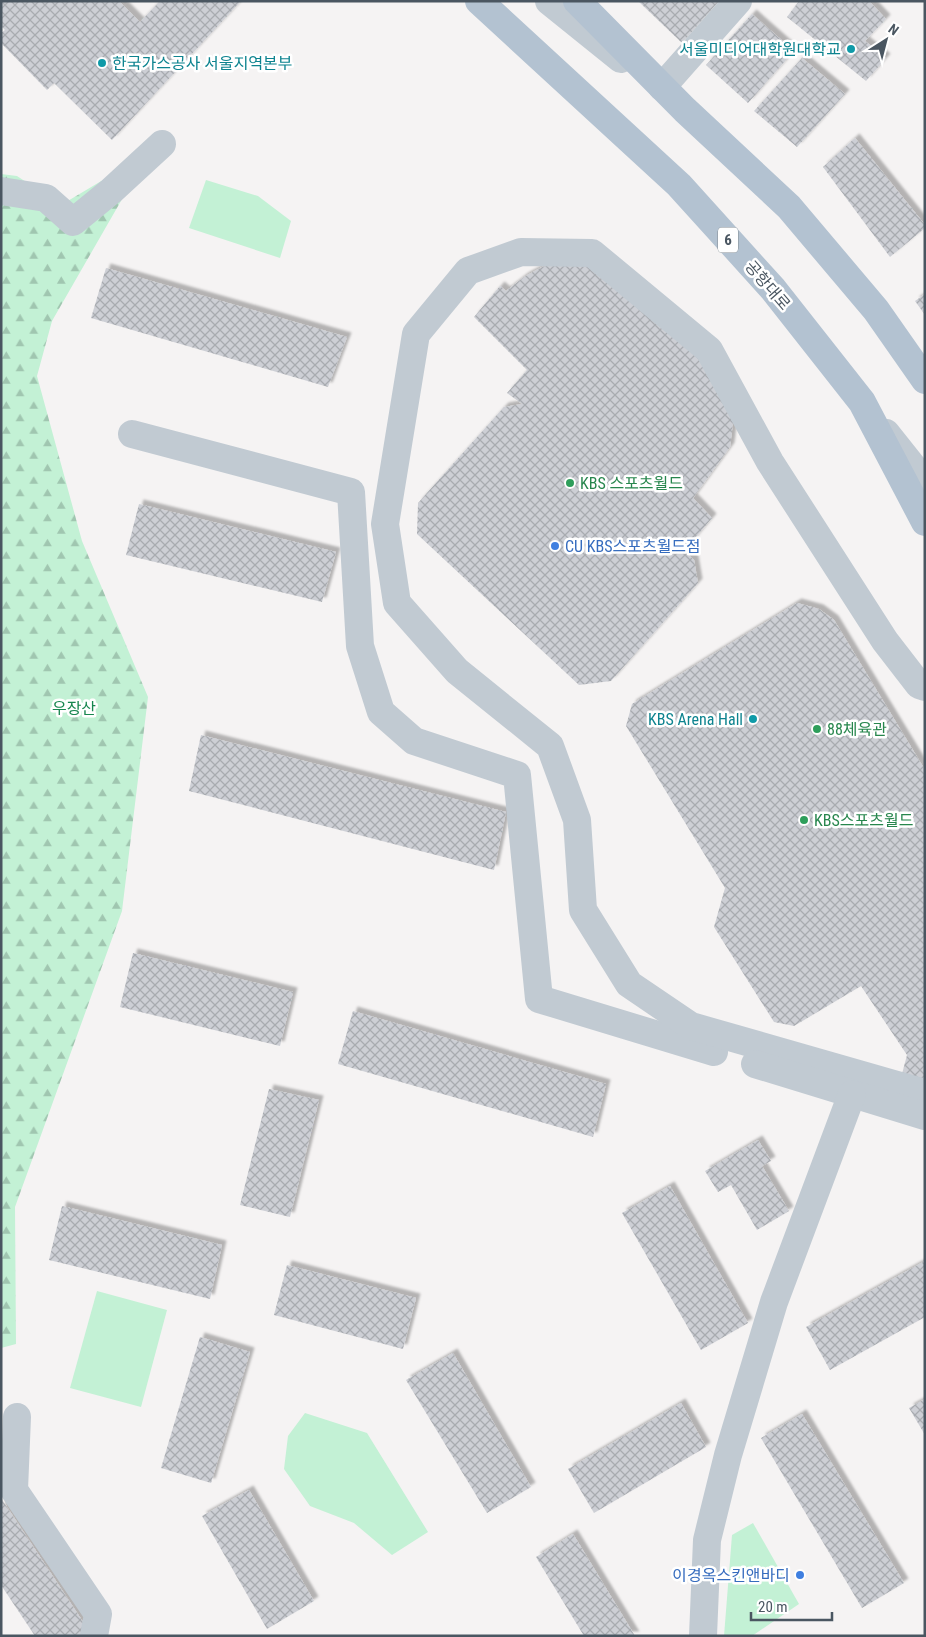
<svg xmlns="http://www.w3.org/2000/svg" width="926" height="1637" viewBox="0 0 926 1637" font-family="'Roboto Condensed','Noto Sans KR',sans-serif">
  <defs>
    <pattern id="forest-firs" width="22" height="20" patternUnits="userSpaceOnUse" patternTransform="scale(1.25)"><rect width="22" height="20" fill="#c3f1d5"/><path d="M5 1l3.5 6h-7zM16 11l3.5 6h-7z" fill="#a0c6b0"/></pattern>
    <pattern id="building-cross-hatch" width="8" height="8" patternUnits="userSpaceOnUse" patternTransform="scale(1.25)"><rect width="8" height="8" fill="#cdcfd5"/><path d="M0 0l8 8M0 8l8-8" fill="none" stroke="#a8abb0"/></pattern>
    <filter id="shadow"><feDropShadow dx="4.5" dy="-4.5" stdDeviation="1" flood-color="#0004"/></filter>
  </defs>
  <rect width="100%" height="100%" fill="#f5f3f3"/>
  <g fill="#c3f1d5">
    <polygon points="206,180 258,196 291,221 280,258 189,228"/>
    <polygon points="97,1291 167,1310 141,1407 70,1388"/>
    <polygon points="305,1413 367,1433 428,1532 392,1555 354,1523 310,1506 284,1469 288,1436"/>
    <polygon points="753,1523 799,1604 752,1636 724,1636 732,1535"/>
  </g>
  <polygon fill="url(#forest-firs)" points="155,149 129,187 52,321 37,376 82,541 148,697 122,911 15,1207 16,1344 1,1348 1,174 17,176 61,205"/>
  <g fill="url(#building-cross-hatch)" filter="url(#shadow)">
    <polygon points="1,1 119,1 140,22 160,1 241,1 112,140 54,83 47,90 1,43 1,33 5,30 1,26"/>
    <polygon points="638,1 719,1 682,43"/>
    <polygon points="799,1 869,1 886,19 865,41 886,58 866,81 787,17"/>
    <polygon points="752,14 794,51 748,103 706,65"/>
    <polygon points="802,58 845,94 797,147 754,111"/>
    <polygon points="855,138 925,225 925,228 890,257 823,167"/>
    <polygon points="564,262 589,265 720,371 733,422 730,447 693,498 712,518 684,551 694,560 698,583 611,681 579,685 417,534 418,503 504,407 522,404 507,393 527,370 474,317 500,286 506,291 524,277 542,267"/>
    <polygon points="106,268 347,337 328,387 91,318"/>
    <polygon points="925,294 925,315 915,301"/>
    <polygon points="139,504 336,552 322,602 126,555"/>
    <polygon points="797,603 819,609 834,620 925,770 925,1082 902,1074 907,1055 861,986 794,1026 774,1022 714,927 725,888 626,726 632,704"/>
    <polygon points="201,735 506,812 494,870 189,791"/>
    <polygon points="133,953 293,992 280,1046 120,1007"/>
    <polygon points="353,1011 606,1084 593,1137 338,1064"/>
    <polygon points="269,1089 319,1100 290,1217 240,1205"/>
    <polygon points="758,1140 771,1161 762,1166 789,1211 757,1230 731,1185 718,1192 705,1171"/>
    <polygon points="670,1186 748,1323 701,1350 622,1213"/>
    <polygon points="62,1206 222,1245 210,1299 49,1260"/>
    <polygon points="925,1261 925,1317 830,1370 806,1327"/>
    <polygon points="287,1265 416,1298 403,1349 274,1315"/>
    <polygon points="200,1337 250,1352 211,1483 161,1468"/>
    <polygon points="453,1353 531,1487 487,1513 406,1380"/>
    <polygon points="925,1399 925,1435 909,1408"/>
    <polygon points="681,1403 706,1447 594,1513 568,1469"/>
    <polygon points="802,1414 904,1583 862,1608 761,1438"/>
    <polygon points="249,1490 314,1601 267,1629 202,1516"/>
    <polygon points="1,1498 91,1634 89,1636 35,1636 1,1585"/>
    <polygon points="573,1534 635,1636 584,1636 536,1557"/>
  </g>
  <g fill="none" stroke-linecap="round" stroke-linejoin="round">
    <g stroke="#c1cad2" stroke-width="28">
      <polyline points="549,1 621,59"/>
      <polyline points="662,87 738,1"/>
      <polyline points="1,191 46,198 73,222 111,191 162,144"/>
      <polyline points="886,433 925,482"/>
      <polyline points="132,434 351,492 360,646 381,712 414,741 517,775 539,999 714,1052"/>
      <polyline points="925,687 919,685 885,641 770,462 709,350 592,253 521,252 468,271 416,334 385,524 397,603 457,671 550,746 577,820 583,910 629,984 691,1026 925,1093"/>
      <polyline points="755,1064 925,1116"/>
      <polyline points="17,1417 14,1490 98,1614 94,1636"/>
      <polyline points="703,1636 707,1540 728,1455 774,1302 852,1094"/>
    </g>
    <g stroke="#b3c2d1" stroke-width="28">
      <polyline points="479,1 679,185 773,289 862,402 925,522"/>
      <polyline points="577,1 685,110 789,207 876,310 925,380"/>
    </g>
  </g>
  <g fill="#0f9aa8" stroke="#fff" stroke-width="2">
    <circle cx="851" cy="49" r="5"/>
    <circle cx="102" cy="63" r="5"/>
    <circle cx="753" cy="719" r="5"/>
  </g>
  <g fill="#2e9e5b" stroke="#fff" stroke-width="2">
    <circle cx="570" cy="483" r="5"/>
    <circle cx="817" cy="729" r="5"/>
    <circle cx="804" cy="820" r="5"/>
  </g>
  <g fill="#3f7fe0" stroke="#fff" stroke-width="2">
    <circle cx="555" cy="546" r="5"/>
    <circle cx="800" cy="1575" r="5"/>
  </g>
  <g text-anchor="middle" stroke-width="5" stroke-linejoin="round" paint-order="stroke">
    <rect fill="#fff" stroke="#808990" stroke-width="1" x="718" y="227.5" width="20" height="25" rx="4"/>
    <g font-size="15" font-weight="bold" fill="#4a5661">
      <text x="728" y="245">6</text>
    </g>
    <g font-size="16" fill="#0d838f" stroke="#fff" text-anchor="end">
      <text x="841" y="55">서울미디어대학원대학교</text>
      <text x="112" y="69" text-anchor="start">한국가스공사 서울지역본부</text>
      <text x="743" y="725">KBS Arena Hall</text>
    </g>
    <g font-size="16" fill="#4a5661" stroke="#fff">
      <text transform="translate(768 285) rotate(49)" y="6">공항대로</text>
    </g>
    <g font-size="16" fill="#27864d" stroke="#fff" text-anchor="start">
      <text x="580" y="489">KBS 스포츠월드</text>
      <text x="827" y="735">88체육관</text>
      <text x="814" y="826">KBS스포츠월드</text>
    </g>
    <g font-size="16" fill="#366cbe" stroke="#fff" text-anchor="start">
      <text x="565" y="552">CU KBS스포츠월드점</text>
      <text x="790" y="1581" text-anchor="end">이경옥스킨앤바디</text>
    </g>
    <g font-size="16" fill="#17864f" stroke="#fff">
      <text x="74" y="714">우장산</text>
    </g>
  </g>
  <rect width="926" height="1637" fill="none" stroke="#4a5661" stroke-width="5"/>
  <g transform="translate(886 40) rotate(36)" stroke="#ffffff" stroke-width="4" paint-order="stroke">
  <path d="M0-4L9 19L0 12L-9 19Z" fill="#4a5661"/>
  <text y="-8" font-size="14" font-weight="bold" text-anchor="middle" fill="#4a5661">N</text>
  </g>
  <path d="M751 1612v8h81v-8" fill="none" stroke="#4a5661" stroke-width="2.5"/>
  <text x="758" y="1612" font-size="15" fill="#4a5661" stroke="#ffffff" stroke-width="4" paint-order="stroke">20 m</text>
</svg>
